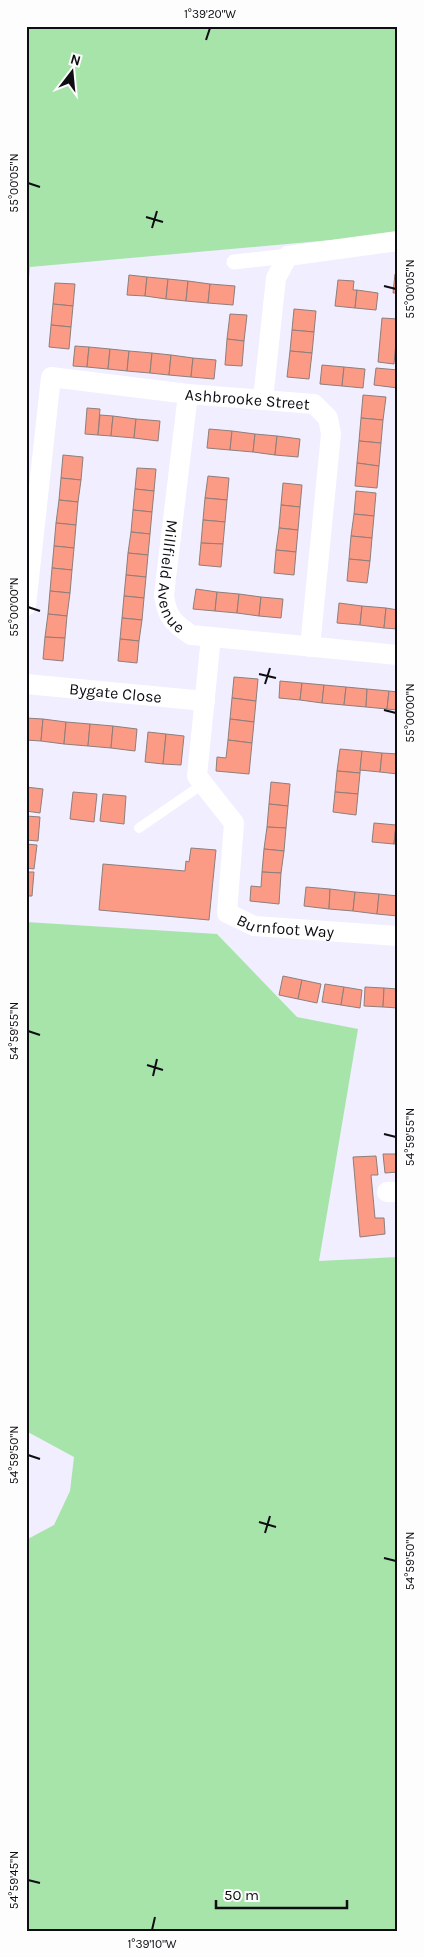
<svg xmlns="http://www.w3.org/2000/svg" width="424" height="1957" viewBox="0 0 424 1957" font-family="Karla,sans-serif">
  <rect width="100%" height="100%" fill="#f0eeff"/>
  <g fill="#a7e4aa">
    <polygon points="26,26 398,26 398,234 30,267 26,307"/>
    <polygon points="26,922 217,934 297,1017 358,1029 319,1261 398,1257 398,1931 26,1931 26,1540 54,1525 70,1491 74,1457 26,1431"/>
  </g>
  <g fill="#fb9a85" stroke="#8f7e7a">
    <polygon points="395,274 398,274 398,293 393,293"/>
    <polygon points="129,275 147,277 145,296 127,295"/>
    <polygon points="147,277 168,279 166,299 145,296"/>
    <polygon points="168,279 188,281 186,301 166,299"/>
    <polygon points="338,280 354,281 353,290 357,290 355,308 335,306"/>
    <polygon points="188,281 210,284 208,303 186,301"/>
    <polygon points="55,283 75,284 73,306 53,304"/>
    <polygon points="210,284 235,286 233,305 208,303"/>
    <polygon points="357,290 378,293 376,310 355,308"/>
    <polygon points="53,304 73,306 71,327 51,325"/>
    <polygon points="294,309 316,311 314,332 292,330"/>
    <polygon points="230,314 247,315 244,341 227,339"/>
    <polygon points="382,318 398,319 394,364 378,362"/>
    <polygon points="51,325 71,327 69,349 49,347"/>
    <polygon points="292,330 314,332 312,353 290,351"/>
    <polygon points="227,339 244,341 242,366 225,365"/>
    <polygon points="75,346 89,347 87,367 73,366"/>
    <polygon points="89,347 110,349 108,369 87,367"/>
    <polygon points="110,349 129,351 127,371 108,369"/>
    <polygon points="129,351 152,353 150,373 127,371"/>
    <polygon points="290,351 312,353 309,379 287,377"/>
    <polygon points="152,353 171,355 169,375 150,373"/>
    <polygon points="171,355 193,358 191,377 169,375"/>
    <polygon points="193,358 216,360 214,379 191,377"/>
    <polygon points="322,365 344,367 342,386 320,384"/>
    <polygon points="344,367 365,369 363,388 342,386"/>
    <polygon points="376,368 398,370 398,388 374,385"/>
    <polygon points="363,395 386,397 383,420 361,418"/>
    <polygon points="87,408 100,409 98,435 85,434"/>
    <polygon points="100,415 113,416 111,436 98,435"/>
    <polygon points="113,416 136,419 134,438 111,436"/>
    <polygon points="361,418 383,420 381,443 359,441"/>
    <polygon points="136,419 160,421 158,441 134,438"/>
    <polygon points="209,429 232,431 230,450 207,448"/>
    <polygon points="232,431 255,434 253,452 230,450"/>
    <polygon points="255,434 277,436 275,455 253,452"/>
    <polygon points="277,436 300,439 298,457 275,455"/>
    <polygon points="359,441 381,443 379,466 357,463"/>
    <polygon points="63,455 83,457 81,480 61,478"/>
    <polygon points="357,463 379,466 377,488 355,486"/>
    <polygon points="137,468 156,469 154,491 135,489"/>
    <polygon points="208,476 229,478 227,500 205,498"/>
    <polygon points="61,478 81,480 78,502 59,500"/>
    <polygon points="283,483 302,485 300,507 281,505"/>
    <polygon points="135,489 154,491 152,512 133,510"/>
    <polygon points="356,491 376,493 374,516 354,514"/>
    <polygon points="205,498 227,500 225,522 203,520"/>
    <polygon points="59,500 78,502 76,525 56,523"/>
    <polygon points="281,505 300,507 298,530 279,528"/>
    <polygon points="133,510 152,512 150,534 131,532"/>
    <polygon points="354,514 374,516 372,538 351,536"/>
    <polygon points="203,520 225,522 223,544 201,543"/>
    <polygon points="56,523 76,525 74,548 54,546"/>
    <polygon points="279,528 298,530 296,552 276,550"/>
    <polygon points="131,532 150,534 148,555 128,553"/>
    <polygon points="351,536 372,538 370,561 349,559"/>
    <polygon points="201,543 223,544 221,567 199,565"/>
    <polygon points="54,546 74,548 72,570 52,568"/>
    <polygon points="276,550 296,552 294,575 274,573"/>
    <polygon points="128,553 148,555 146,577 126,575"/>
    <polygon points="349,559 370,561 367,583 347,581"/>
    <polygon points="52,568 72,570 70,593 50,591"/>
    <polygon points="126,575 146,577 144,598 124,596"/>
    <polygon points="196,589 217,592 215,611 193,609"/>
    <polygon points="50,591 70,593 67,616 48,614"/>
    <polygon points="217,592 239,594 237,613 215,611"/>
    <polygon points="239,594 261,597 259,616 237,613"/>
    <polygon points="124,596 144,598 142,620 122,618"/>
    <polygon points="261,597 283,599 281,618 259,616"/>
    <polygon points="339,603 362,606 360,625 337,623"/>
    <polygon points="362,606 386,608 384,628 360,625"/>
    <polygon points="386,608 398,610 398,629 384,628"/>
    <polygon points="48,614 67,616 65,638 45,637"/>
    <polygon points="122,618 142,620 139,641 120,639"/>
    <polygon points="45,637 65,638 63,661 43,659"/>
    <polygon points="120,639 139,641 137,663 118,661"/>
    <polygon points="234,677 258,679 256,701 232,698"/>
    <polygon points="280,681 302,683 300,700 279,698"/>
    <polygon points="302,683 324,685 322,703 300,700"/>
    <polygon points="324,685 346,687 344,705 322,703"/>
    <polygon points="346,687 367,689 366,707 344,705"/>
    <polygon points="367,689 389,691 387,709 366,707"/>
    <polygon points="389,691 398,692 398,710 387,709"/>
    <polygon points="232,698 256,701 254,722 230,719"/>
    <polygon points="26,718 43,719 41,741 26,740"/>
    <polygon points="43,719 66,722 64,744 41,741"/>
    <polygon points="230,719 254,722 252,743 228,740"/>
    <polygon points="66,722 90,724 88,746 64,744"/>
    <polygon points="90,724 113,726 111,748 88,746"/>
    <polygon points="113,726 137,729 135,751 111,748"/>
    <polygon points="148,732 166,734 163,764 145,762"/>
    <polygon points="166,734 184,736 181,765 163,764"/>
    <polygon points="228,740 252,743 249,774 216,771 217,757 226,758"/>
    <polygon points="340,749 362,751 360,773 337,771"/>
    <polygon points="362,751 382,753 380,772 360,770"/>
    <polygon points="382,753 398,754 398,774 380,772"/>
    <polygon points="337,771 360,773 358,794 335,792"/>
    <polygon points="271,782 290,784 288,806 269,804"/>
    <polygon points="26,787 43,789 40,813 26,811"/>
    <polygon points="73,792 97,794 94,822 70,819"/>
    <polygon points="335,792 358,794 356,815 333,812"/>
    <polygon points="103,794 126,796 124,824 100,821"/>
    <polygon points="269,804 288,806 286,828 267,827"/>
    <polygon points="26,816 40,817 38,841 26,840"/>
    <polygon points="374,823 396,825 394,844 372,842"/>
    <polygon points="396,825 398,825 398,844 394,844"/>
    <polygon points="267,827 286,828 284,851 264,849"/>
    <polygon points="26,844 37,845 34,869 26,868"/>
    <polygon points="191,848 216,850 209,920 99,910 103,864 185,871 186,861 189,862"/>
    <polygon points="264,849 284,851 281,873 262,872"/>
    <polygon points="26,872 34,872 32,896 26,896"/>
    <polygon points="262,872 281,873 279,904 250,901 251,886 261,887"/>
    <polygon points="306,887 330,889 329,909 304,906"/>
    <polygon points="330,889 355,892 353,911 329,909"/>
    <polygon points="355,892 379,894 377,914 353,911"/>
    <polygon points="379,894 398,896 398,916 377,914"/>
    <polygon points="283,976 302,980 298,999 279,995"/>
    <polygon points="302,980 321,984 317,1003 298,999"/>
    <polygon points="325,984 344,987 341,1005 322,1002"/>
    <polygon points="344,987 362,990 360,1008 341,1005"/>
    <polygon points="365,987 384,988 383,1007 364,1006"/>
    <polygon points="384,988 398,989 398,1008 383,1007"/>
    <polygon points="383,1154 398,1154 398,1172 385,1173"/>
    <polygon points="376,1156 378,1175 371,1175 375,1218 384,1218 385,1234 360,1237 353,1157"/>
  </g>
  <g fill="none" stroke-linecap="round" stroke-linejoin="round">
    <polyline stroke="#fff" stroke-width="10" points="139,828 203,784"/>
    <polyline stroke="#fff" stroke-width="15" points="234,262 288,256"/>
    <g stroke="#fff" stroke-width="20">
      <path id="s1" d="M 188,394 L 164,595 C 167,617 172,622 191,635 L 398,655"/>
      <polyline points="263,399 276,278 288,256 398,241"/>
      <path id="s2" d="M 26,606 L 51,377 L 188,394 L 314,404 L 328,418 L 331,434 L 310,647"/>
      <path id="s3" d="M 211,637 L 197,776 L 234,823 L 227,913 L 254,926 L 398,936"/>
      <path id="s4" d="M 26,684 L 205,701"/>
      <polyline points="387,1192 398,1192"/>
    </g>
  </g>
  <path fill="none" stroke="#0e0d12" stroke-width="2" d="M 206,40 L 210,28M 28,183 L 40,187M 146,217 L 163,222M 152,228 L 157,211M 384,286 L 396,289M 28,607 L 40,611M 259,674 L 276,678M 265,684 L 270,668M 384,710 L 396,713M 28,1031 L 40,1035M 147,1065 L 163,1070M 153,1076 L 157,1059M 384,1134 L 396,1137M 28,1455 L 40,1459M 259,1522 L 276,1527M 265,1533 L 270,1516M 384,1558 L 396,1561M 28,1880 L 40,1883M 152,1930 L 155,1917"/>
  <g text-anchor="middle" stroke-width="5" stroke-linejoin="round" paint-order="stroke">
    <g font-size="16" fill="#0e0d12" stroke="#fdfdfd">
      <text dy="6" stroke="none"><textPath href="#s2" startOffset="428">Ashbrooke Street</textPath></text>
      <text dy="6" stroke="none"><textPath href="#s1" startOffset="185">Millfield Avenue</textPath></text>
      <text dy="6" stroke="none"><textPath href="#s4" startOffset="90">Bygate Close</textPath></text>
      <text dy="6" stroke="none"><textPath href="#s3" startOffset="351">Burnfoot Way</textPath></text>
    </g>
  </g>
  <rect width="424" height="1957" fill="none" stroke="#fdfdfd" stroke-width="55"/>
  <g transform="translate(72 72) rotate(16)" stroke="#fdfdfd" stroke-width="4" paint-order="stroke">
  <path d="M0-4L9 19L0 12L-9 19Z" fill="#0e0d12"/>
  <text y="-8" font-size="14" font-weight="bold" text-anchor="middle" fill="#0e0d12">N</text>
  </g>
  <path d="M216 1900v8h131v-8" fill="none" stroke="#0e0d12" stroke-width="2.5"/>
  <text x="224" y="1900" font-size="15" fill="#0e0d12" stroke="#fdfdfd" stroke-width="4" paint-order="stroke">50 m</text>
  <rect x="28" y="28" width="368" height="1902" fill="none" stroke="#0e0d12" stroke-width="2"/>
  <g font-size="12" text-anchor="middle" fill="#0e0d12">
    <text x="210" y="18">1°39'20"W</text>
    <text transform="translate(14 183) rotate(-90)" y="4">55°00'05"N</text>
    <text transform="translate(410 289) rotate(-90)" y="4">55°00'05"N</text>
    <text transform="translate(14 607) rotate(-90)" y="4">55°00'00"N</text>
    <text transform="translate(410 713) rotate(-90)" y="4">55°00'00"N</text>
    <text transform="translate(14 1031) rotate(-90)" y="4">54°59'55"N</text>
    <text transform="translate(410 1137) rotate(-90)" y="4">54°59'55"N</text>
    <text transform="translate(14 1455) rotate(-90)" y="4">54°59'50"N</text>
    <text transform="translate(410 1561) rotate(-90)" y="4">54°59'50"N</text>
    <text transform="translate(14 1880) rotate(-90)" y="4">54°59'45"N</text>
    <text x="152" y="1948">1°39'10"W</text>
  </g>
</svg>
